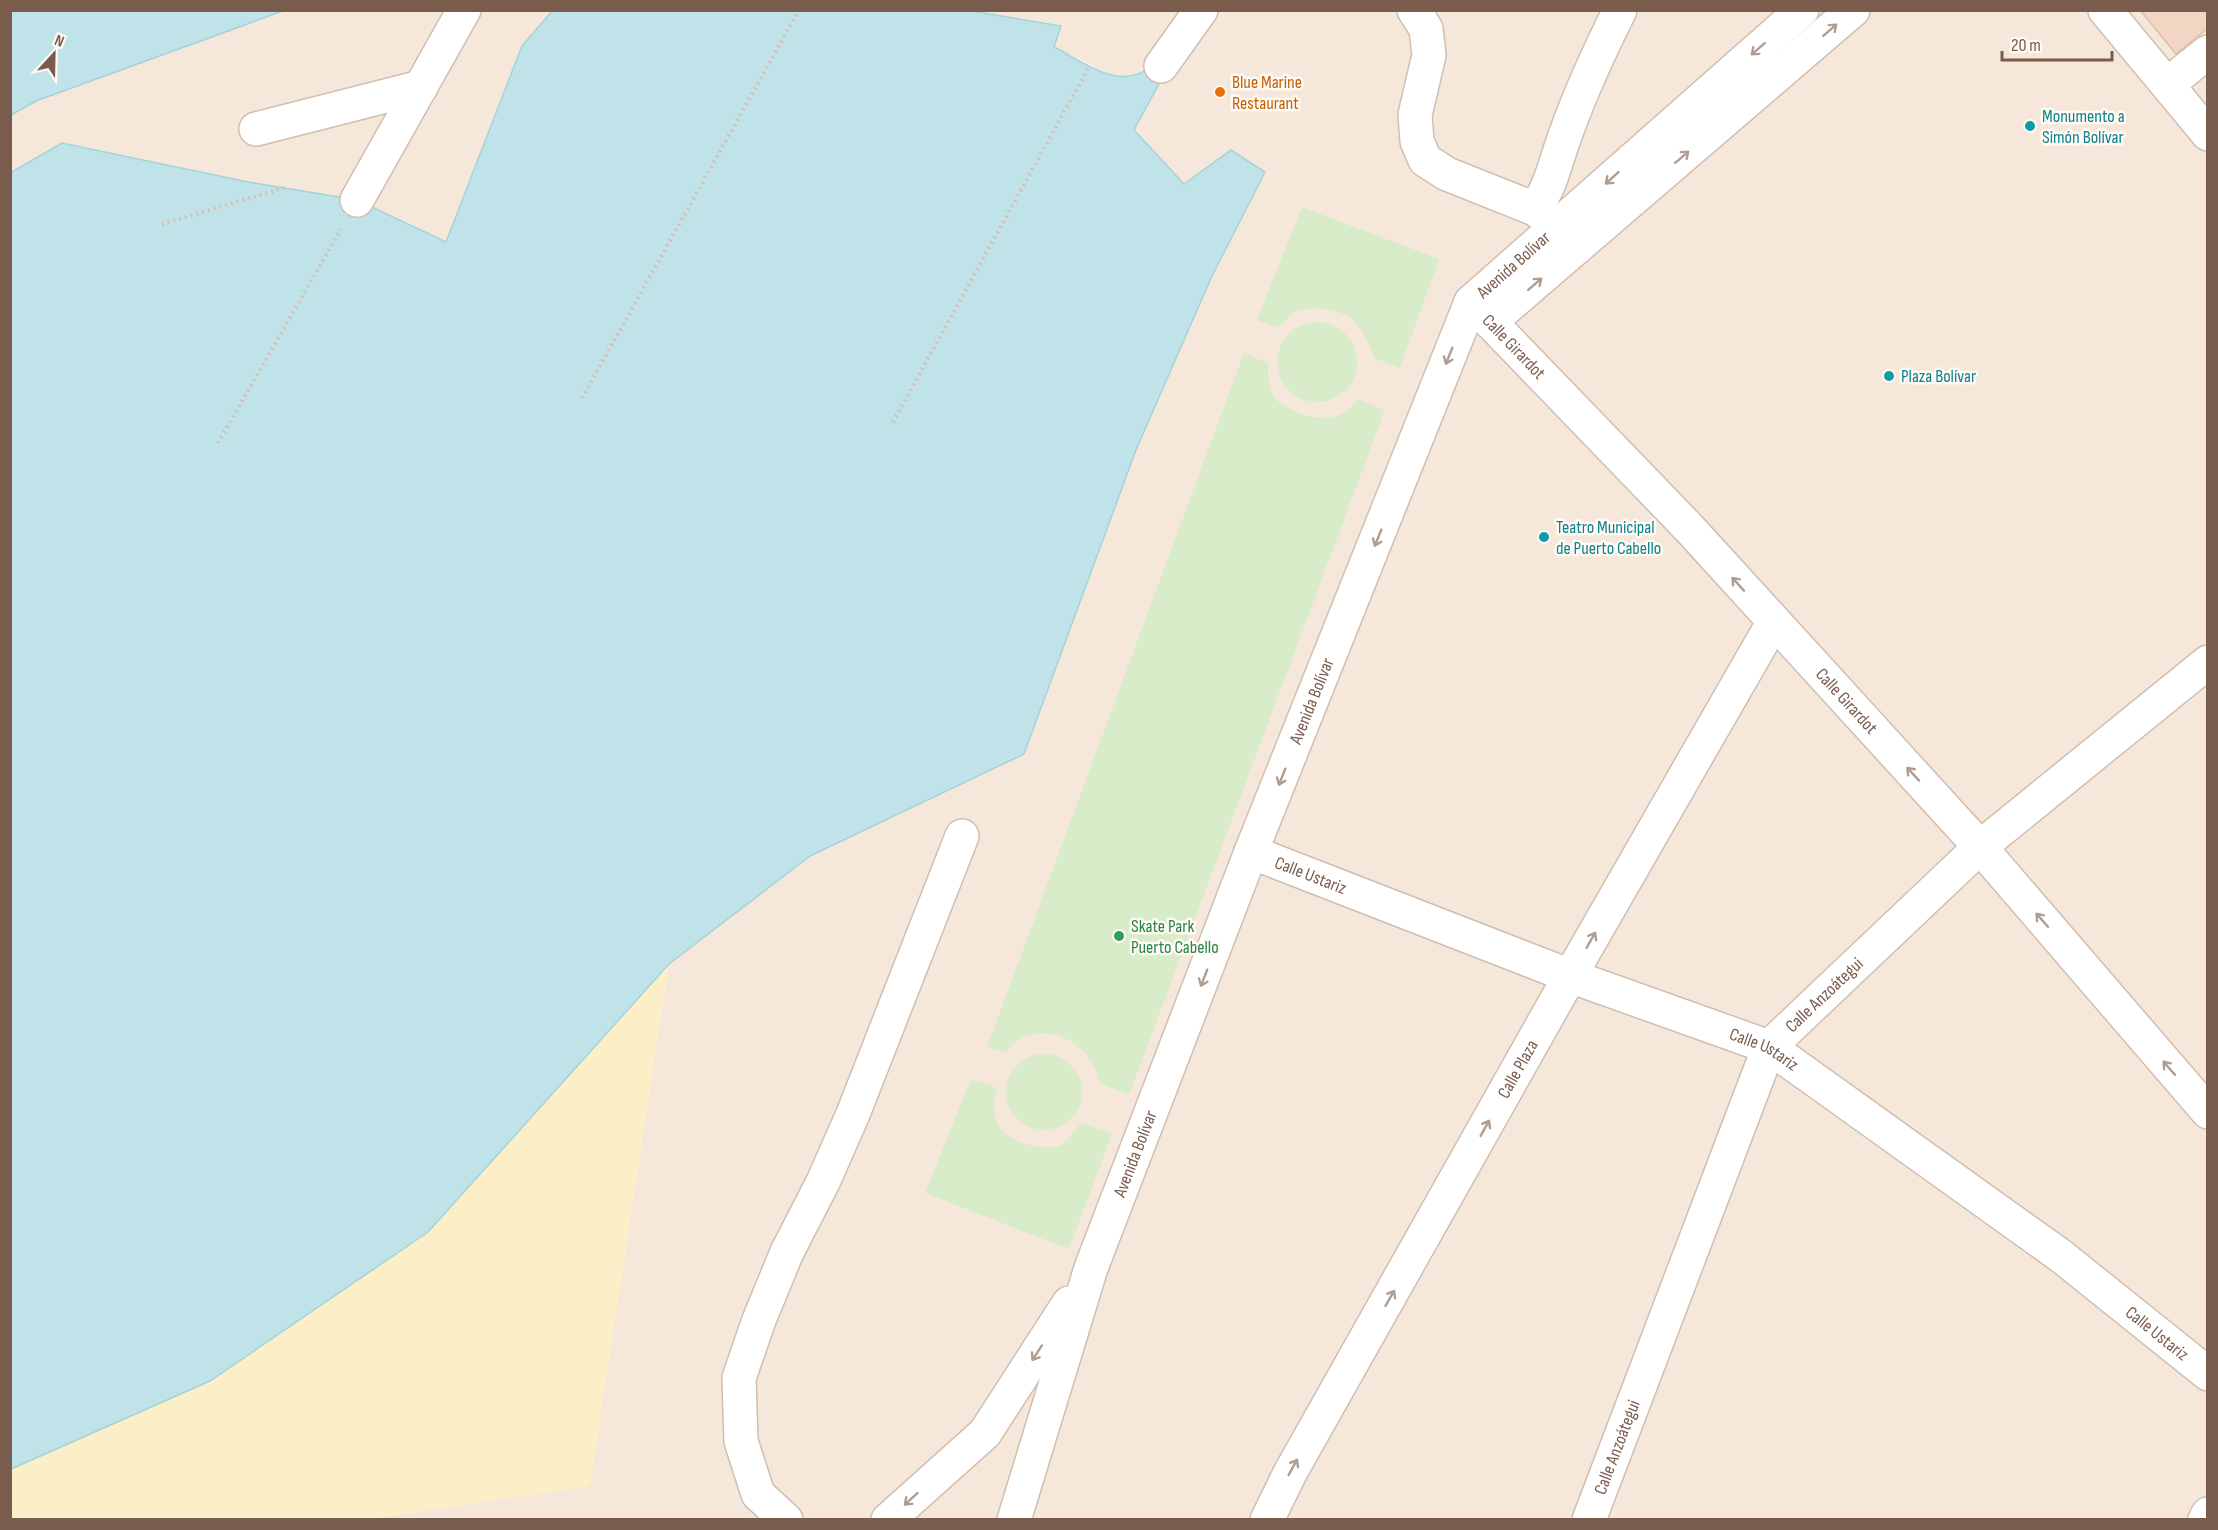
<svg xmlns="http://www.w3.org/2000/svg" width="2218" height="1530" viewBox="0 0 2218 1530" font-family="'Sofia Sans Condensed',sans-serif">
  <rect width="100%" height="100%" fill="#fdf6ec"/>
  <g fill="#f5e8da">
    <polygon points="283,11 553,11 522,46 446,242 357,200 248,182 62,143 11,173 11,115 36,101"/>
    <polygon points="967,11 2207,11 2207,1519 11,1520 10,1469 428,1232 669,964 810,856 1024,754 1136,450 1212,276 1265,172 1231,150 1184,184 1134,130 1166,71 1153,65 1136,76 1118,78 1054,47 1061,25"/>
  </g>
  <g fill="#d8ecc9">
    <path d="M 1302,207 L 1439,259 L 1400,368 L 1374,358 C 1370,346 1365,334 1357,324 C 1344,308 1314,305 1296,312 C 1289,315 1284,323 1279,328 L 1257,320 Z"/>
    <circle cx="1317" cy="362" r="40"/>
    <path d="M 1244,353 L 1268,363 C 1268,376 1268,389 1276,399 C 1279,404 1286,406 1291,409 C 1314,422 1342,423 1357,399 L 1385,410 L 1129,1095 L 1101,1084 C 1098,1077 1096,1068 1092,1062 C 1077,1038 1044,1024 1018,1040 C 1013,1043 1009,1049 1005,1053 L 987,1047 Z"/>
    <circle cx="1044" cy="1092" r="38"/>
    <path d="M 971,1079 L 997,1088 C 994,1101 992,1112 998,1125 C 1006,1141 1041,1151 1058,1146 C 1067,1143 1075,1130 1081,1123 L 1112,1134 L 1069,1249 L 925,1193 Z"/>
  </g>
  <polygon fill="#fcefc7" points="669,964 590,1486 371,1519 11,1520 10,1469 210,1381 428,1232"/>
  <g fill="#bfe3e8" stroke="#a5d3da" stroke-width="1.5">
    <polygon points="11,10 283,10 283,11 36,101 11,115"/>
    <path d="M 553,10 L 966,10 L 1061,26 L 1054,47 C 1086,63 1121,93 1153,65 L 1166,71 L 1134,130 L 1184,184 L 1231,150 L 1265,172 L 1212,276 L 1136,450 L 1024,754 L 810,856 L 669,964 L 428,1232 L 210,1381 L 11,1469 L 10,173 L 62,143 L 248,182 L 357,200 L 446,242 L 522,46 Z"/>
  </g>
  <polygon fill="#f3d5c3" stroke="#e6bba3" stroke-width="1.5" points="2140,10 2208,10 2208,28 2176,54"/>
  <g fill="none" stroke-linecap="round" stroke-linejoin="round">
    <g stroke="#d1beb0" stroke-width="36">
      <g id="minor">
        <polyline points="1414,10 1426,29 1429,55 1415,115 1417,141 1425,160 1447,174 1535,209 1557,226"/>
        <polyline points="2105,10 2208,134"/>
        <polyline points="1161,66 1201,10"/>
        <polyline points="2168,84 2208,52"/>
        <polyline points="256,129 421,87"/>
        <polyline points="357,200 464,10"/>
        <path d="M 1535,209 C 1552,185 1556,159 1566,133 C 1581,91 1600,50 1620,10"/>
        <path id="s1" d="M 1471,302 L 1689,528 L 1980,847 L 2208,1112"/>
        <polyline points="1490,322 1853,10"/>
        <path id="s2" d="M 1251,852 L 1570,976 L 1769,1047 L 2061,1256 L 2208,1374"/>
        <polyline points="786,1520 758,1494 741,1441 739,1378 759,1320 787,1252 823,1182 853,1114 962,836"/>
        <polyline points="888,1520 985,1433 1069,1303"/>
        <path id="s3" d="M 1014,1520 L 1091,1268 L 1251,852 L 1471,302 L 1802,10"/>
        <path id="s4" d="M 1267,1520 L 1290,1473 L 1570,976 L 1773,623"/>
        <path id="s5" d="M 1589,1520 L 1769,1047 L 1980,847 L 2208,662"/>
        <polyline points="2205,1520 2208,1514"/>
      </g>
    </g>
    <g stroke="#d9b8a5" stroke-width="4" stroke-dasharray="1.5 4.5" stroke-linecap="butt">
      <polyline points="162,224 284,188"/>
      <polyline points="582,398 799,10"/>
      <polyline points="893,422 1090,65"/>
      <polyline points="218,443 341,229"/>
    </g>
    <use href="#minor" stroke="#fff" stroke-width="33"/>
  </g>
  <defs><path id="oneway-shaft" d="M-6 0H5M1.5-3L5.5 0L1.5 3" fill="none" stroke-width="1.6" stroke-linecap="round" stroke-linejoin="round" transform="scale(1.5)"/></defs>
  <g stroke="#af9d94">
    <use href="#oneway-shaft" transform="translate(1830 30) rotate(-41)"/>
    <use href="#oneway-shaft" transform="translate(1758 49) rotate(139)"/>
    <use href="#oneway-shaft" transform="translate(1682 157) rotate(-41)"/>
    <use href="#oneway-shaft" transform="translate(1612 178) rotate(138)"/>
    <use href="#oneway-shaft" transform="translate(1535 284) rotate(-41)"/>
    <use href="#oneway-shaft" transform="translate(1449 356) rotate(112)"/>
    <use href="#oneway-shaft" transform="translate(1378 538) rotate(112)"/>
    <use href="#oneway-shaft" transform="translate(1738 584) rotate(-132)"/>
    <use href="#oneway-shaft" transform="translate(1913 774) rotate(-133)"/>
    <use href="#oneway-shaft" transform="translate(1282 777) rotate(112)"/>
    <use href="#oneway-shaft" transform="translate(2042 920) rotate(-131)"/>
    <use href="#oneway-shaft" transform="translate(1591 940) rotate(-60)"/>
    <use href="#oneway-shaft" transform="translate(1204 978) rotate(111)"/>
    <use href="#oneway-shaft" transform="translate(2169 1068) rotate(-131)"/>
    <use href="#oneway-shaft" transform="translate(1485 1128) rotate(-61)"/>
    <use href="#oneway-shaft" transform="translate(1390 1298) rotate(-60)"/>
    <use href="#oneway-shaft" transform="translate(1037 1353) rotate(123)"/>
    <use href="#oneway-shaft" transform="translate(1293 1467) rotate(-61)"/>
    <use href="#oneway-shaft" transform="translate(911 1499) rotate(138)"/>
  </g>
  <circle fill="#e8710a" stroke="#fffaf3" stroke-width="2" cx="1220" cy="92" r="6"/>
  <g fill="#0f9aa8" stroke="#fffaf3" stroke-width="2">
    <circle cx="2030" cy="126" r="6"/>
    <circle cx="1889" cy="376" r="6"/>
    <circle cx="1544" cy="537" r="6"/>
  </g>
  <circle fill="#2e9e5b" stroke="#fffaf3" stroke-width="2" cx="1119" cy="936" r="6"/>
  <g text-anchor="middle" stroke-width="5" stroke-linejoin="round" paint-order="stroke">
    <g font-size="18" fill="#c56008" stroke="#fffaf3" text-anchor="start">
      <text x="1232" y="88">Blue Marine<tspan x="1232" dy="21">Restaurant</tspan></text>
    </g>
    <g font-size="18" fill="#0d838f" stroke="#fffaf3" text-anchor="start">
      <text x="2042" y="122">Monumento a<tspan x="2042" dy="21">Simón Bolívar</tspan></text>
      <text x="1901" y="382">Plaza Bolívar</text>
      <text x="1556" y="533">Teatro Municipal<tspan x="1556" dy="21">de Puerto Cabello</tspan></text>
    </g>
    <g font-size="18" fill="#7a5c4d" stroke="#fffaf3">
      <text dy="6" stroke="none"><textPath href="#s3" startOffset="1358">Avenida Bolívar</textPath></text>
      <text dy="6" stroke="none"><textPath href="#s1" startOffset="62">Calle Girardot</textPath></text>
      <text dy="6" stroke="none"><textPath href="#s1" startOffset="548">Calle Girardot</textPath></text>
      <text dy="6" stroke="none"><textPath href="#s3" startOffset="872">Avenida Bolívar</textPath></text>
      <text dy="6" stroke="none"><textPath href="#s2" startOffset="64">Calle Ustariz</textPath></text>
      <text dy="6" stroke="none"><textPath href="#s5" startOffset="582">Calle Anzoátegui</textPath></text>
      <text dy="6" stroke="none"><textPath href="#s2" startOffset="550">Calle Ustariz</textPath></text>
      <text dy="6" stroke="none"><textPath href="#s4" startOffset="516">Calle Plaza</textPath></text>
      <text dy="6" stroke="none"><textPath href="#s3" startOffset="386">Avenida Bolívar</textPath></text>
      <text dy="6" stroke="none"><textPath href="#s2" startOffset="1036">Calle Ustariz</textPath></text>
      <text dy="6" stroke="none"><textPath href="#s5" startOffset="78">Calle Anzoátegui</textPath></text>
    </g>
    <g font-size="18" fill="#27864d" stroke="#fffaf3" text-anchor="start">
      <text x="1131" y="932">Skate Park<tspan x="1131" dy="21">Puerto Cabello</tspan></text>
    </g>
  </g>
  <rect width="2218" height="1530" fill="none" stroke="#7a5c4d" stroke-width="24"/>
  <g transform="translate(54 54) rotate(22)" stroke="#fffaf3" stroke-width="4.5" paint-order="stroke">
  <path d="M0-4.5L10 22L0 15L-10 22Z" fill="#7a5c4d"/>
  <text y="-9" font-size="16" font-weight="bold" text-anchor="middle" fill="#7a5c4d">N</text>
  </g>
  <path d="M2002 51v9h110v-9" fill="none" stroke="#7a5c4d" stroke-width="3"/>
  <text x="2011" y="51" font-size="18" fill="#7a5c4d" stroke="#fffaf3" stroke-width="4.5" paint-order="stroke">20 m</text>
</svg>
